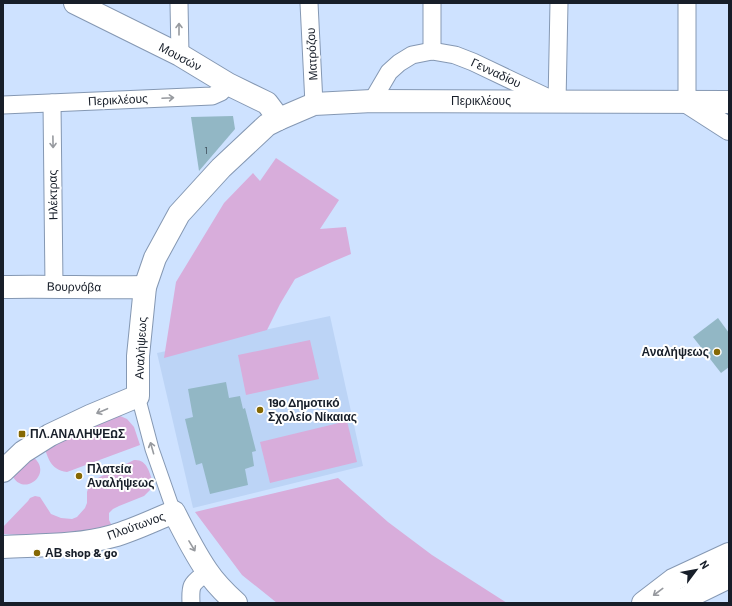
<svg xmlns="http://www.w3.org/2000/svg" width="732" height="606" viewBox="0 0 732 606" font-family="Barlow,sans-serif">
  <rect width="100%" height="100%" fill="#cee2ff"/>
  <polygon fill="#bcd4f6" points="330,316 363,466 193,508 157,353"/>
  <g fill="#d8addb">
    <polygon points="276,158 339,200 320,229 346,227 351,254 332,262 295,279 280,304 267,330 164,358 176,282 224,203 253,173 260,181"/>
    <polygon points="310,340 319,379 246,395 238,355"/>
    <path d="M 118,415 L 127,419 L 134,427 L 140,445 L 67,472 C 50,470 48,457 43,444 Z"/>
    <polygon points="347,421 357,462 270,483 260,442"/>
    <path d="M 32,457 C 34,458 36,459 37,461 C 50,477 21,498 11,473 Z"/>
    <path d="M 134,460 C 147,459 149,472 153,482 L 150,490 L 144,496 L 119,506 L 113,509 L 109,513 L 109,520 L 114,530 L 74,538 L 3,534 L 3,527 L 28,501 L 30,498 L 35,496 L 40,497 L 51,514 L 61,518 L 72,519 L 77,517 L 85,508 L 87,503 L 87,492 L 89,486 L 92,481 Z"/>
    <polygon points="338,478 388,522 432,555 507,603 277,603 242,575 195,512"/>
  </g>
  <g fill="#92b7c5">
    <polygon points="233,116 235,129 199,171 191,117"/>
    <polygon points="718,318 729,333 729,367 721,373 693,337"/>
    <polygon points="226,382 229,398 240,396 243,409 245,408 256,451 252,452 254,466 245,469 248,485 210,494 202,463 196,465 185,419 193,417 188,389"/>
  </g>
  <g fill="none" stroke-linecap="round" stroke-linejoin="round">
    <g stroke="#8598b3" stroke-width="15">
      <polyline id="pedestrian" points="138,396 152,449 174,512"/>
    </g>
    <g stroke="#8598b3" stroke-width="19">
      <g id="minor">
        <polyline points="179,3 180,55"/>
        <polyline points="309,3 314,104"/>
        <polyline points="432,3 432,51"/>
        <polyline points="687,3 687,102"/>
        <polyline points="372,101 389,72 399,63 412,55 432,51 455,55 473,62 557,102 559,3"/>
        <polyline points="52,103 54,286"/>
        <polyline points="3,105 212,96 221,92 228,84"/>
        <path d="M 191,603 C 190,583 192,584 207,572"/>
      </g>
    </g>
    <g stroke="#8598b3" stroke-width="24">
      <g id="tertiary">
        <polyline points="75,3 180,55 228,84 267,103 279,119"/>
        <polyline points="687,102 729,129"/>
        <path d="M 3,287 C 50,286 98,288 145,287"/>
        <polyline points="3,471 23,452 50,435 90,416 138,396 138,356 145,287 155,258 179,214 221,168 267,125 279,119 314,104 372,101 729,102"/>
        <path d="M 3,547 C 40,545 78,546 113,536 C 134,530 154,520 174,512 C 184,532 194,552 207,571 C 215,583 225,593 236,603"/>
        <polyline points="643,603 673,580 729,554"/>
        <polyline points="667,603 684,599 729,577"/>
      </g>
    </g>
    <use href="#pedestrian" stroke="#fff" stroke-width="13"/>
    <use href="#minor" stroke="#fff" stroke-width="17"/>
    <use href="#tertiary" stroke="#fff" stroke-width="22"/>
  </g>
  <defs><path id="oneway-shaft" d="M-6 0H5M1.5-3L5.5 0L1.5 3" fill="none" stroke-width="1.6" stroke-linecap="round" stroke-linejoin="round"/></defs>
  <g stroke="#979a9f">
    <use href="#oneway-shaft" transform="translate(179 29) rotate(-90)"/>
    <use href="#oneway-shaft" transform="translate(168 98) rotate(-3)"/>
    <use href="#oneway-shaft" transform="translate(53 142) rotate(89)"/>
    <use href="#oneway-shaft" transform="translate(102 411) rotate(157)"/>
    <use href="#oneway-shaft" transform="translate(152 448) rotate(-106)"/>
    <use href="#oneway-shaft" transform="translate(192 546) rotate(59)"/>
    <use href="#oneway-shaft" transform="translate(658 592) rotate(143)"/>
  </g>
  <g fill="#856803" stroke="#fff" stroke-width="1.5">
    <circle cx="717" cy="352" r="4"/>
    <circle cx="260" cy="410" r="4"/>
    <rect x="18" y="430" width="8" height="8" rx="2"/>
    <circle cx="79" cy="476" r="4"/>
    <circle cx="37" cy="553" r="4"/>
  </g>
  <g text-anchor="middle" stroke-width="4" stroke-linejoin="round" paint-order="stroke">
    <g font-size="10" fill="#364450">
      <text x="206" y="154">1</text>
    </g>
    <g font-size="12" fill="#171e29" stroke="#fff">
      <text transform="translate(312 54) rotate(-93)" y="4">Ματρόζου</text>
      <text transform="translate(180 57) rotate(28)" y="4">Μουσών</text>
      <text transform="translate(496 73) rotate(25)" y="4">Γενναδίου</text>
      <text transform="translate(118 100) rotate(-3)" y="4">Περικλέους</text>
      <text x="481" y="105">Περικλέους</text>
      <text transform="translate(53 195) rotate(-91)" y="4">Ηλέκτρας</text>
      <text transform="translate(74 287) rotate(1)" y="4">Βουρνόβα</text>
      <text transform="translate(141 348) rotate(-87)" y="4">Αναλήψεως</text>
      <text transform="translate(136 526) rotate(-20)" y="4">Πλούτωνος</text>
    </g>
    <g font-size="12" font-weight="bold" fill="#171e29" stroke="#fff" text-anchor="start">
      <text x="709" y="356" text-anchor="end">Αναλήψεως</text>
      <text x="268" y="407">19ο Δημοτικό<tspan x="268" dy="14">Σχολείο Νίκαιας</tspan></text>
      <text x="30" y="438">ΠΛ.ΑΝΑΛΗΨΕΩΣ</text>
      <text x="87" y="473">Πλατεία<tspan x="87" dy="14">Αναλήψεως</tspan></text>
      <text x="45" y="557">ΑΒ shop &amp; go</text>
    </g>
  </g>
  <rect width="732" height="606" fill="none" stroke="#171e29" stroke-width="8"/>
  <g transform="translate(696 570) rotate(58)" stroke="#ffffff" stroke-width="3" paint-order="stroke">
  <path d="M0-3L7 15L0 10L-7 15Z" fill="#171e29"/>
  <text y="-6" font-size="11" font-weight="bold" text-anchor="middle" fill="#171e29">N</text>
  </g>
</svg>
